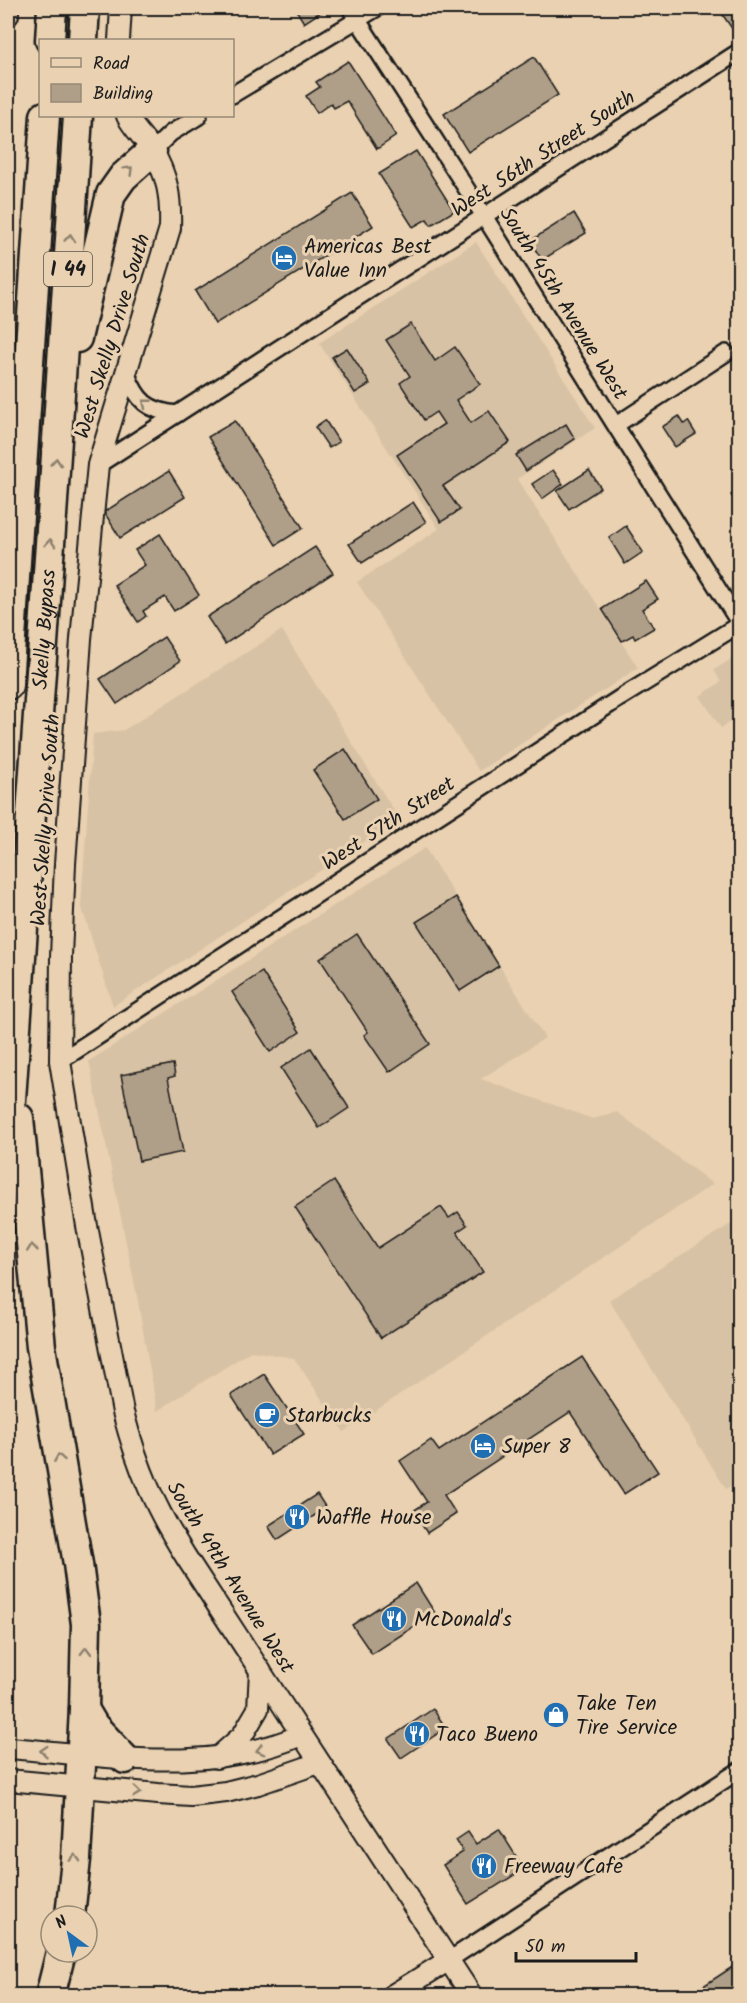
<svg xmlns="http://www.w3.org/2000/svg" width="747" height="2003" viewBox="0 0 747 2003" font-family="Kalam,sans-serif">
  <rect width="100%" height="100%" fill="#e9d1b1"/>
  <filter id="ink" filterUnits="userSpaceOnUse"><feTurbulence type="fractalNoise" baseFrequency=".0167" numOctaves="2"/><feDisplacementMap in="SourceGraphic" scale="12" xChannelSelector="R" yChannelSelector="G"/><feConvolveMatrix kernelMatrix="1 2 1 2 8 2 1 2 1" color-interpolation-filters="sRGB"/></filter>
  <g filter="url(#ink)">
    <g fill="#d8c2a5">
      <polygon points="476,242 595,428 517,479 638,668 479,771 357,582 439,529 319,343"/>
      <polygon points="282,630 399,819 113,1006 81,905 93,734 124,730"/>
      <polygon points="739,654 739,716 721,728 700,696 721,682 714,670"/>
      <polygon points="425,848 545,1038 481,1079 593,1119 617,1112 713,1184 344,1432 294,1358 251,1351 157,1411 137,1296 89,1061"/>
      <polygon points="739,1219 739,1480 726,1489 609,1300"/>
    </g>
    <g fill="#b09f88" stroke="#1c1c1c" stroke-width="1.5">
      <polygon points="295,8 322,8 324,10 304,23"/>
      <polygon points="718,8 740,8 740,26 733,30"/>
      <polygon points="534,57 558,95 468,152 444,114"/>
      <polygon points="348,61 396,136 377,149 347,101 334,108 331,103 317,113 306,96 320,87 316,82"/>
      <polygon points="416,151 454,211 431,225 427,219 413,227 379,174"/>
      <polygon points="352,193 373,226 215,324 195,291"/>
      <polygon points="574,213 586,233 542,260 530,241"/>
      <polygon points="411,324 435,361 455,347 480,384 456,400 471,423 489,411 510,442 443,486 460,510 441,522 397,455 444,424 436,412 424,420 400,383 410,376 386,340"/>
      <polygon points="347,348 370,384 355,393 332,357"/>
      <polygon points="679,416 684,424 688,421 696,434 675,447 662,427"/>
      <polygon points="325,420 339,442 329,448 315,427"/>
      <polygon points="235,421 303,528 276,545 208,437"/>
      <polygon points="566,424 575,439 526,471 516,455"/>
      <polygon points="553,470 563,484 542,499 532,484"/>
      <polygon points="589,470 601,488 569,509 557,491"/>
      <polygon points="169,471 185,497 120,538 104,512"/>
      <polygon points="740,489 740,509 731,495"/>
      <polygon points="413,502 426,522 362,563 349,544"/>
      <polygon points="626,526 643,552 625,564 609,538"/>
      <polygon points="160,534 199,595 174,611 165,597 143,611 146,616 138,622 114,585 145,565 135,550"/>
      <polygon points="315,547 333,573 225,644 207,617"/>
      <polygon points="646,581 658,599 642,609 654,628 635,639 633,635 622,641 602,609"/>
      <polygon points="164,637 180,661 117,704 100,679"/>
      <polygon points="345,749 377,799 345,819 313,770"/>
      <polygon points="456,897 499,966 460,991 416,922"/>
      <polygon points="357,934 430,1044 389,1072 364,1035 368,1032 320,959"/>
      <polygon points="262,972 300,1032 270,1052 232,992"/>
      <polygon points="311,1048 349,1108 319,1128 281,1068"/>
      <polygon points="173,1064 175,1076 168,1078 183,1152 139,1161 121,1075"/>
      <polygon points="334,1181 378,1248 441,1207 449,1218 458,1212 467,1225 457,1232 483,1272 381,1338 295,1207"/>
      <polygon points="582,1357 658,1472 624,1494 570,1412 444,1495 456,1514 427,1533 413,1511 427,1502 400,1461 431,1440 439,1451"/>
      <polygon points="264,1374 304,1434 270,1455 231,1395"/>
      <polygon points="317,1494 326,1508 277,1540 268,1526"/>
      <polygon points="416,1583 435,1613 372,1654 352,1625"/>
      <polygon points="433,1709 446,1728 401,1758 388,1739"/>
      <polygon points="499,1829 524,1869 468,1904 443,1865 463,1852 456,1840 468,1832 476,1844"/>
      <polygon points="740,1962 740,1996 688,1996"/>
    </g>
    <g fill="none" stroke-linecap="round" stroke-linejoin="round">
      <g stroke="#1c1c1c" stroke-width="20">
        <g id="minor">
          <polyline points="232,95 377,8"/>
          <polyline points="152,151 171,133 199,116"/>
          <path d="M 127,374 C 137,401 148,411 177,414"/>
          <polyline points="616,425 726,353"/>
          <polyline points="98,465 740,51"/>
          <polyline points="60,1061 620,698 740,624 484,216 350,8"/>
          <polyline points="449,1960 740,1770"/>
        </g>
      </g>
      <g stroke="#1c1c1c" stroke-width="24">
        <g id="tertiary">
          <polyline points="8,15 8,8"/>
          <polyline points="119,40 121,8"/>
          <path d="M 127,116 C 133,128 144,138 152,150 C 168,176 171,198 170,228 L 98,465 L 81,639 L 65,864 L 61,956 L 60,1061 L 87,1226 L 123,1412 C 138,1469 155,1508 186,1557 L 472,1996"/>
          <path d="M 8,1748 C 105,1755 208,1776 301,1735"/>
          <polyline points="217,1758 242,1736 258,1709 260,1670"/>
          <polyline points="8,1780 158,1794 191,1796 226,1792 258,1784 319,1763"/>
          <polyline points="391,1996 449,1960"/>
        </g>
      </g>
      <g stroke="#1c1c1c" stroke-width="33">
        <g id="motorway">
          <polyline points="50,40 52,8"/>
          <polyline points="83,40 85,8"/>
          <polyline points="77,338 111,194 123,177 152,151"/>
          <polyline points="8,685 45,116"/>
          <polyline points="19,1118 41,1347 78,1564 86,1624 84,1709 76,1859 70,1916"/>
          <path id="s1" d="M 8,1142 L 53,501 L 78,116"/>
          <polyline points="84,1709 94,1726 125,1759"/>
          <polyline points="50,1996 61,1952"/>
        </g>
      </g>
      <use href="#minor" stroke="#e9d1b1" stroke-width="15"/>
      <use href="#tertiary" stroke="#e9d1b1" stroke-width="20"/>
      <use href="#motorway" stroke="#e9d1b1" stroke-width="28"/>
    </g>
    <defs><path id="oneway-chevron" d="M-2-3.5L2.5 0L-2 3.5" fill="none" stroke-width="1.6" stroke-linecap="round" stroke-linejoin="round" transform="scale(1.5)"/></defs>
    <g stroke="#8d806e">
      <use href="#oneway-chevron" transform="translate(129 170) rotate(-45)"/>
      <use href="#oneway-chevron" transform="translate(70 238) rotate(-86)"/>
      <use href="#oneway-chevron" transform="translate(146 403) rotate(-141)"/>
      <use href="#oneway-chevron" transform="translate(56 462) rotate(-86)"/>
      <use href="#oneway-chevron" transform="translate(50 543) rotate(-86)"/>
      <use href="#oneway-chevron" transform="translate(32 1248) rotate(-96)"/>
      <use href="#oneway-chevron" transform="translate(59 1458) rotate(-100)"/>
      <use href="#oneway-chevron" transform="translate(86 1651) rotate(-89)"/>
      <use href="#oneway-chevron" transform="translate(260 1750) rotate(165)"/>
      <use href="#oneway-chevron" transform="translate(44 1751) rotate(-176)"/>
      <use href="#oneway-chevron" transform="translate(137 1792) rotate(6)"/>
      <use href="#oneway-chevron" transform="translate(75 1858) rotate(-87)"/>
    </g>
  </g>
  <defs>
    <g id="hotel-disc" transform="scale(1.35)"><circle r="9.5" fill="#1f6fb2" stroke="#e9d1b1"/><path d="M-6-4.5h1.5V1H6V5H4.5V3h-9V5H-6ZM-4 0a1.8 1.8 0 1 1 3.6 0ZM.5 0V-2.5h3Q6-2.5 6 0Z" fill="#fff"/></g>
    <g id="cafe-disc" transform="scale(1.35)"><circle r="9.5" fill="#1f6fb2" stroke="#e9d1b1"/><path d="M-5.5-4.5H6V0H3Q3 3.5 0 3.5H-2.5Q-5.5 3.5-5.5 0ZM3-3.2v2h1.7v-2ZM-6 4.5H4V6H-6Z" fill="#fff"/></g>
    <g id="restaurant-disc" transform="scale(1.35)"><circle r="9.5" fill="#1f6fb2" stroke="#e9d1b1"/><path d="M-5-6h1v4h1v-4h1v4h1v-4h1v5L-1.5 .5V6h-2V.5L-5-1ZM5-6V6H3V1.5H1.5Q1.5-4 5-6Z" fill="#fff"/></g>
    <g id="shop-disc" transform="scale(1.35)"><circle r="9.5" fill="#1f6fb2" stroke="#e9d1b1"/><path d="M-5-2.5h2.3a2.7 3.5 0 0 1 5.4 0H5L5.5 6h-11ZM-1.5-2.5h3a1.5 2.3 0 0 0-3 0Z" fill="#fff"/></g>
  </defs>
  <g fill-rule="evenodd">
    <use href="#hotel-disc" x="284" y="258"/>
    <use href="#cafe-disc" x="267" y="1415"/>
    <use href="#hotel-disc" x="483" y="1446"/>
    <use href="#restaurant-disc" x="297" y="1517"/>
    <use href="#restaurant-disc" x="394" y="1619"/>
    <use href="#shop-disc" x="556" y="1715"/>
    <use href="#restaurant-disc" x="417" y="1734"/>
    <use href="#restaurant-disc" x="484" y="1866"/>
  </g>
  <g text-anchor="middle" stroke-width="6" stroke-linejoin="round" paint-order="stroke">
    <rect fill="#e9d1b1" stroke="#5a5249" stroke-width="1.5" x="44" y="252" width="48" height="34" rx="4.5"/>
    <g font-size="20" font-weight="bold" fill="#1c1c1c">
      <text x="68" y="276">I 44</text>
    </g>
    <g font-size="21" fill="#1c1c1c" stroke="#e9d1b1">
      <text transform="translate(543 153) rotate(-33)" y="7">West 56th Street South</text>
      <text transform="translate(564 303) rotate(58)" y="7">South 45th Avenue West</text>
      <text transform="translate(112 336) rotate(-73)" y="7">West Skelly Drive South</text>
      <text dy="7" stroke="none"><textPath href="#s1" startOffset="514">Skelly Bypass</textPath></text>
      <text transform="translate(45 820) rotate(-86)" y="7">West Skelly Drive South</text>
      <text transform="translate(388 823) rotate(-33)" y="7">West 57th Street</text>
      <text transform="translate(231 1577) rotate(58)" y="7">South 49th Avenue West</text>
    </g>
    <g font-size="21" fill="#1c1c1c" stroke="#e9d1b1" text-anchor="start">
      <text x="304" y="253">Americas Best<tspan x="304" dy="24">Value Inn</tspan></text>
      <text x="286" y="1422">Starbucks</text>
      <text x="502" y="1453">Super 8</text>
      <text x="316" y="1524">Waffle House</text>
      <text x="414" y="1626">McDonald's</text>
      <text x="576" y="1710">Take Ten<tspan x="576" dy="24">Tire Service</tspan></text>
      <text x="436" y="1741">Taco Bueno</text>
      <text x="504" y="1873">Freeway Cafe</text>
    </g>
  </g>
  <rect width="747" height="2003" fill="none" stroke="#e9d1b1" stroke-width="30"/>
  <rect x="15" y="15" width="717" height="1973" fill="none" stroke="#1c1c1c" stroke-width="2" filter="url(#ink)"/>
  <rect x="39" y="39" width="195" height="78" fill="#e9d1b1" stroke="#978975" stroke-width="1.5"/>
  <rect x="51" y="58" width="30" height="9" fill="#e9d1b1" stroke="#978975" stroke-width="1.5"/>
  <text x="93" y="69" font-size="18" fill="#1c1c1c">Road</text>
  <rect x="51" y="84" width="30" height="18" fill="#b09f88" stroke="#978975" stroke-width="1.5"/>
  <text x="93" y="99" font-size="18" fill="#1c1c1c">Building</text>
  <g transform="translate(69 1934) rotate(327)"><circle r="28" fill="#e9d1b1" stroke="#978975" stroke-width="1.5"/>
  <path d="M0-4.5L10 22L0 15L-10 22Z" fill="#1f6fb2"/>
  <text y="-9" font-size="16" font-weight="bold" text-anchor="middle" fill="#1c1c1c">N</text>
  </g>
  <path d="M516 1952v9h120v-9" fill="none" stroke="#1c1c1c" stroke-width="3"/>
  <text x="525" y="1952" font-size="18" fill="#1c1c1c" stroke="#e9d1b1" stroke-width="4.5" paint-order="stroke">50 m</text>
</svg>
